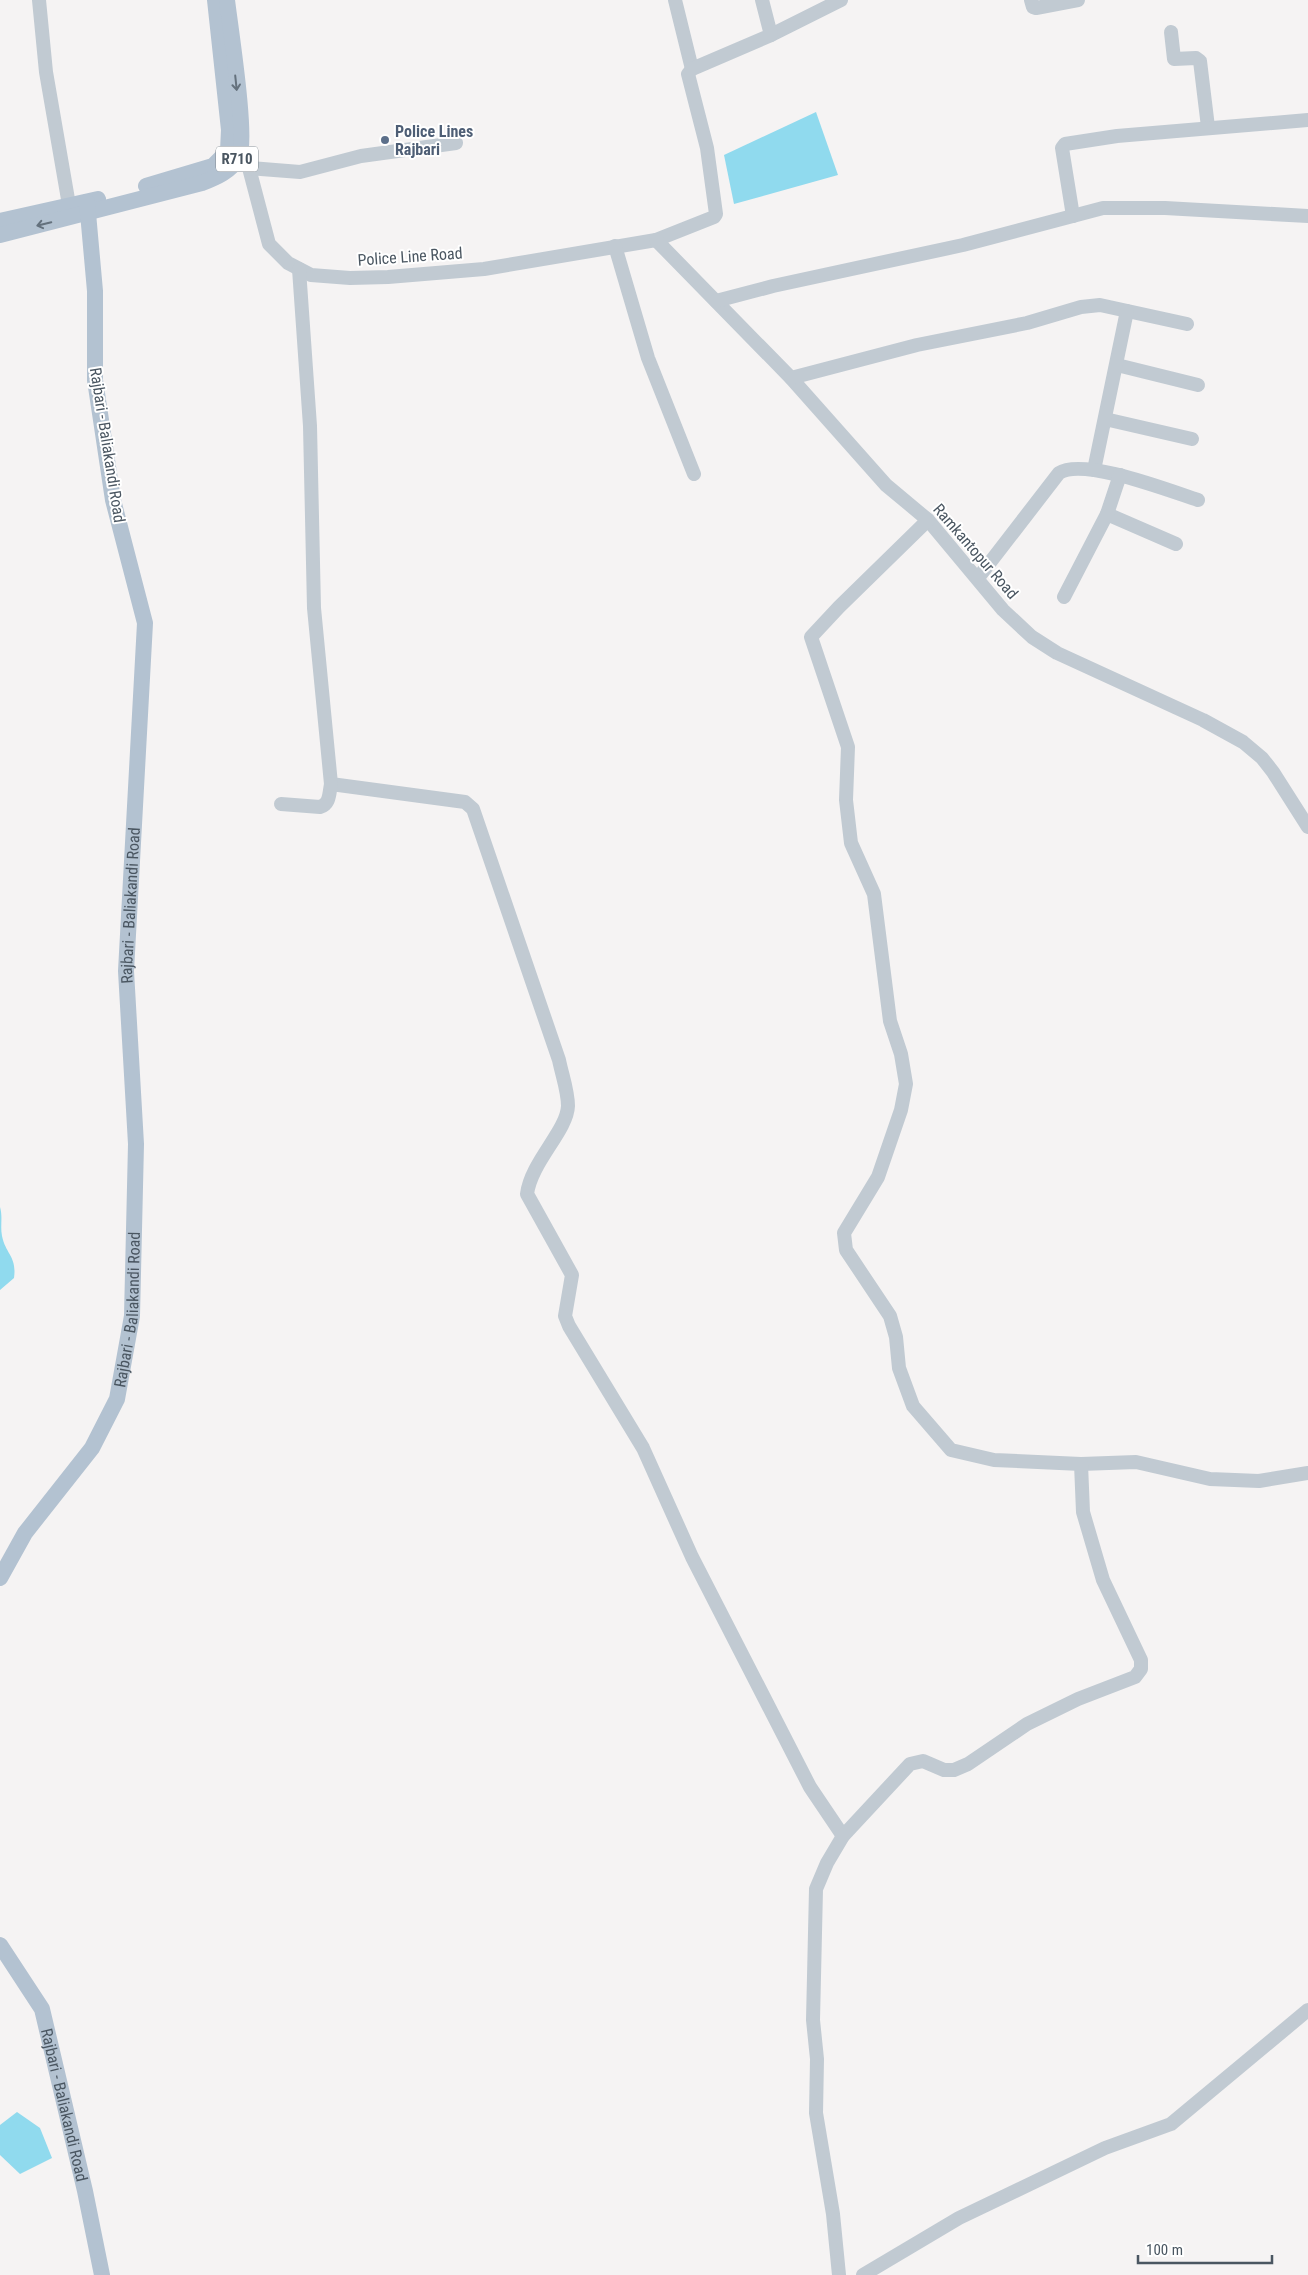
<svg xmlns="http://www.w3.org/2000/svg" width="1308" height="2275" viewBox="0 0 1308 2275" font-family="'Roboto Condensed',sans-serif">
  <rect width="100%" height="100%" fill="#f5f3f3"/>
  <g fill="#90daee">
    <polygon points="816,112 838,175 734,204 724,155"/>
    <path d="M 0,1207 C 3,1217 0,1226 2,1236 C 6,1255 17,1256 14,1278 L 0,1290 Z"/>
    <polygon points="17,2112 40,2128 52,2158 20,2174 0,2155 0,2125"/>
  </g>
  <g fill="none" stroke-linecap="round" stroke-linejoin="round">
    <g stroke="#c1cad2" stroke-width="14">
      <polyline points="39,0 46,72 69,205"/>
      <polyline points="675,0 692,69"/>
      <polyline points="1031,0 1033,7 1036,8 1078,0"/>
      <polyline points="1171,32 1174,59 1196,58 1200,61 1208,127"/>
      <polyline points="771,35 841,0"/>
      <polyline points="239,157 249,168 269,244 288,263 311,275 350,278 388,277 484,269 656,240 714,217 716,214 707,148 688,74 692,69 771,35 762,0"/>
      <polyline points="249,168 300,172 361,156 456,143"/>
      <polyline points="1073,216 1062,148 1065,144 1117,136 1308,120"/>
      <polyline points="656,240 791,378 886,485 928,520 1003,610 1032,637 1057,653 1203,720 1243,742 1262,758 1273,772 1308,827"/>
      <polyline points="615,246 648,358 694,474"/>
      <path d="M 299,269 L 310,426 L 314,608 L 331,784 L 465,802 L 473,809 L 559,1060 C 562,1075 568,1091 568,1106 C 567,1131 531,1162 527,1194 L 572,1275 L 565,1316 L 569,1326 L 643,1448 L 692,1557 L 810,1787 L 843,1836"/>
      <polyline points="716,301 773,286 963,245 1103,208 1165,208 1308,216"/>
      <polyline points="1117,365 1198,385"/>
      <polyline points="791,378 917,345 1027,323 1081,307 1100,305 1187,324"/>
      <polyline points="1105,419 1192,439"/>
      <polyline points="1094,470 1127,311"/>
      <polyline points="1107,514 1176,544"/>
      <path d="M 978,578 L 1059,473 C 1083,457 1170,491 1198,500"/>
      <polyline points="1064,597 1107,514 1120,475"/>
      <path d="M 281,804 L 320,807 C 330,804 329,794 331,784"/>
      <polyline points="1081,1464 1136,1462 1210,1479 1259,1481 1308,1473"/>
      <polyline points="839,2275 833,2214 816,2113 817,2059 813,2020 816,1889 827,1863 843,1836 910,1764 923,1761 944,1770 954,1770 968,1764 1027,1724 1078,1699 1135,1677 1141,1669 1141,1660 1103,1580 1083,1512 1081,1464 994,1460 951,1450 913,1406 899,1368 896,1337 890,1316 846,1250 844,1233 878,1177 901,1110 906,1084 901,1054 890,1021 874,894 851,843 846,800 848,747 811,637 839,607 928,520"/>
      <polyline points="863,2275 959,2218 1105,2148 1171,2124 1308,2010"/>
    </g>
    <g stroke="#b3c2d1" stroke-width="16">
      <polyline points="146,186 213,166 228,151 229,130 215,0"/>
      <polyline points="0,221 98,199"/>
      <path d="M 0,235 L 202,183 C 215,178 232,171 239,157 C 248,140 230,26 227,0"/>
      <path id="s1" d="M 0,1578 L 25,1533 L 92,1448 L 117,1399 L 132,1316 L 136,1144 L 126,971 L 145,623 L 113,500 L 95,380 L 95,291 L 87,202"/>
      <path id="s2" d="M 0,1945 L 42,2009 L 85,2191 L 102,2275"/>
    </g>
  </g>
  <defs><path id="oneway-shaft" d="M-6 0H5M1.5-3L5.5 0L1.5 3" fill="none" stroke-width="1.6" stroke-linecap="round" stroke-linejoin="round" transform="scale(1.25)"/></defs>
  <g stroke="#64717d">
    <use href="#oneway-shaft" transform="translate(236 83) rotate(84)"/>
    <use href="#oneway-shaft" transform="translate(44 224) rotate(166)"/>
  </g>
  <circle fill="#5c6f8a" stroke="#fff" stroke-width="2" cx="385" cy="140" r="5"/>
  <g text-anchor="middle" stroke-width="4" stroke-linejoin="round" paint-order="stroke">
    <rect fill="#fff" stroke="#808990" stroke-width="1" x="216" y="146.5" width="42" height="25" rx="4"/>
    <g font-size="15" font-weight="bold" fill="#4a5661">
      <text x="237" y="164">R710</text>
    </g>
    <g font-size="16" font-weight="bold" fill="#4e5e75" stroke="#fff" text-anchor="start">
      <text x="395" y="137">Police Lines<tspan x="395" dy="18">Rajbari</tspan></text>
    </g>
    <g font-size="16" fill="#4a5661" stroke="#fff">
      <text transform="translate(410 256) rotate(-4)" y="6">Police Line Road</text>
      <text transform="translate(108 445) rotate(81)" y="6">Rajbari - Baliakandi Road</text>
      <text transform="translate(976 551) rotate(49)" y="6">Ramkantopur Road</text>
      <text dy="6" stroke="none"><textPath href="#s1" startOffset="710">Rajbari - Baliakandi Road</textPath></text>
      <text dy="6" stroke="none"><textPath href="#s1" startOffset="305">Rajbari - Baliakandi Road</textPath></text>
      <text dy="6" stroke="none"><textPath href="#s2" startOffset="175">Rajbari - Baliakandi Road</textPath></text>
    </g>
  </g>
  <path d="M1138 2255v8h134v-8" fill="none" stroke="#4a5661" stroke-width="2.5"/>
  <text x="1146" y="2255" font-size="15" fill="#4a5661" stroke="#ffffff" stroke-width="4" paint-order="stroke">100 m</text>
</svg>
